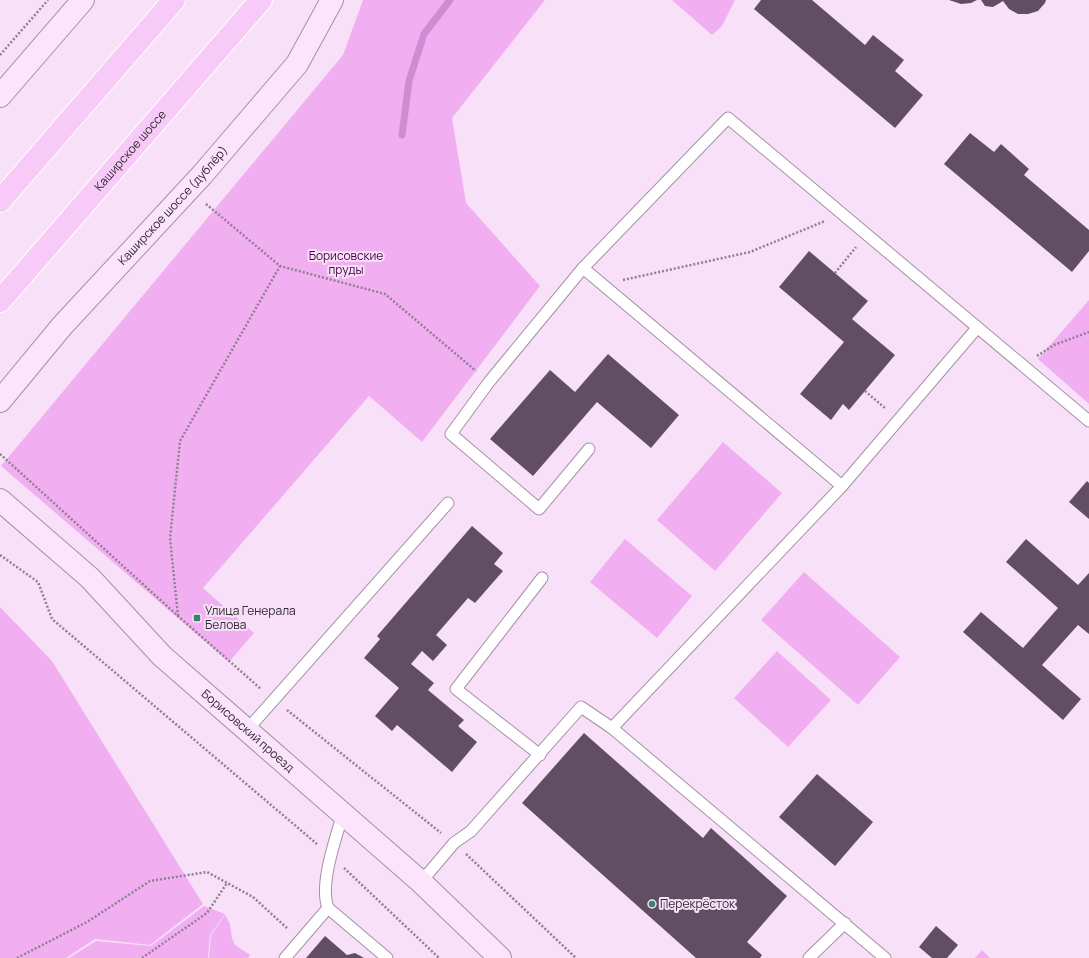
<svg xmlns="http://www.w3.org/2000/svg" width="1089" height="958" viewBox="0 0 1089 958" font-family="Manrope,sans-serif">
  <rect width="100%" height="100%" fill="#f8e1f8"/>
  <g fill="#f1aff2">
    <polygon points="363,0 545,0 452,118 466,203 540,286 422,442 369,396 203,588 254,633 229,662 1,466 343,55"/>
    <polygon points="672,0 735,0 722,26 712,35"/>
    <polygon points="1089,300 1089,404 1038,359"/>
    <polygon points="723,442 782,493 715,571 657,520"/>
    <polygon points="625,539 692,596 657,638 590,582"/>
    <polygon points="804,572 900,657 858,705 761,620"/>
    <polygon points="0,607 52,661 203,904 150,945 95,939 66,958 0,958"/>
    <polygon points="777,651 831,700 788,747 734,698"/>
    <polygon points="204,906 225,914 210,935 208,958 69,958 96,941 151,946"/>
    <polygon points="225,915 230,924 232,938 235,945 250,955 248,958 209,958 211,935"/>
    <polygon points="982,950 990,958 975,958"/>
  </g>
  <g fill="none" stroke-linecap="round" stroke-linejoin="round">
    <polyline stroke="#d28ad3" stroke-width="7" points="402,135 409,81 424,34 450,0"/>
  </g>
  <g fill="#624e62">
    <polygon points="761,0 812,0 865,45 873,35 904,60 895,71 923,95 895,128 754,9"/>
    <polygon points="949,0 977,0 971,3 961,4"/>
    <polygon points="981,0 1046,0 1045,3 1038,11 1028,14 1018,14 1009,9 1003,1 993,7 985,6"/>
    <polygon points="970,133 994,152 1001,144 1029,169 1024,175 1089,230 1089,251 1072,272 944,164"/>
    <polygon points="809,251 868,301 852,319 895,355 849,410 843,404 831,420 800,394 844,342 779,287"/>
    <polygon points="608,354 679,415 651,448 597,402 533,476 490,439 550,370 575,392"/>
    <polygon points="1087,481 1089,483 1089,519 1069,502"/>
    <polygon points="472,526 503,553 494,564 503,571 475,603 468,598 436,635 447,645 433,661 422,651 411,664 434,683 428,690 464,720 458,726 477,742 452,772 397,725 392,731 375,716 399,688 364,658 380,639 377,636"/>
    <polygon points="1026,539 1078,585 1089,573 1089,634 1078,625 1042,665 1081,699 1063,720 963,632 981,612 1023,648 1058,608 1006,562"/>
    <polygon points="584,733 703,838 711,828 787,896 747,942 762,955 760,958 696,958 522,803"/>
    <polygon points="817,774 873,822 835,866 779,817"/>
    <polygon points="936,926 958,945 947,958 932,958 919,947"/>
    <polygon points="325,936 347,955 355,953 364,958 306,958"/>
  </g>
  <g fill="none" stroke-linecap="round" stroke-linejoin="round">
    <g stroke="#a690a6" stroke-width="13">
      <g id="lane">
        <polyline points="583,268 842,486"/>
        <polyline points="589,449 539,509 451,434 489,382 583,268 728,118 1089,421"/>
        <polyline points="612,728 885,958"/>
        <polyline points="247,730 448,503"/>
        <polyline points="540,755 456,689 542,578"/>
        <polyline points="421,882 454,843 471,831 581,707 612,728 842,486 977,328"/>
        <path d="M 328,908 C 319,884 336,838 343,813"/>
        <polyline points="285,958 328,908 387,958"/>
        <polyline points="809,958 845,923"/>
      </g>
    </g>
    <g stroke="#a690a6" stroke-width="24">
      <g id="secondary">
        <polyline points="0,96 83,0"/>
        <path id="s1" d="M 0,401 L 62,326 L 202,175 L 297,64 L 332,0"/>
        <path id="s2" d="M 0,500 L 90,578 L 162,656 L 421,882 L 500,958"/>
      </g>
    </g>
    <g stroke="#fff" stroke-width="24">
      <g id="primary">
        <polyline points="0,201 174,0"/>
        <path id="s3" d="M 0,301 L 261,0"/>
      </g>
    </g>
    <g stroke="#8f7f8f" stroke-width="2.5" stroke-dasharray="2 2" stroke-linecap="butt">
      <polyline points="0,55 48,0"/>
      <polyline points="206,204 280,266 385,294 476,371"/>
      <polyline points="835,273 856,247"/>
      <polyline points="623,280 750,252 825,221"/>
      <polyline points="1037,356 1054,345 1089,332"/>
      <polyline points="865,391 886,409"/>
      <polyline points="0,454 178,616 261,689"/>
      <polyline points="0,555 38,582 52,619 317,844"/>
      <polyline points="178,616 170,538 180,441 280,266"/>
      <polyline points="287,710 441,833"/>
      <polyline points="466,854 576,958"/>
      <polyline points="344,868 439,958"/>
      <polyline points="17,958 87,922 150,881 207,872 253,897 288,929"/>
      <polyline points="142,958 207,913 227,883"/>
    </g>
    <use href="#lane" stroke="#fff" stroke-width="11"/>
    <use href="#secondary" stroke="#fbe4fc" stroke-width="22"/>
    <use href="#primary" stroke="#f8caf8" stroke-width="22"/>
  </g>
  <g fill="#3f8071" stroke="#f8e1f8" stroke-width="1.5">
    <rect x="193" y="614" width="8" height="8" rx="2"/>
    <circle cx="652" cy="904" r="4"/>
  </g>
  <g text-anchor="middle" stroke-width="4" stroke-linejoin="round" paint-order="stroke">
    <g font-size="12" fill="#332a33" stroke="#f8e1f8">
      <text dy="4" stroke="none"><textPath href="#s3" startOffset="199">Каширское шоссе</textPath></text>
      <text dy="4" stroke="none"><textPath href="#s1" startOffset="261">Каширское шоссе (дублёр)</textPath></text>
      <text dy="4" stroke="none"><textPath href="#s2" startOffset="339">Борисовский проезд</textPath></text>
    </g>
    <g font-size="12" fill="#47034a" stroke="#f8e1f8">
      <text x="346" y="260">Борисовские<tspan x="346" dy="14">пруды</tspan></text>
    </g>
    <g font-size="12" fill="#332a33" stroke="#f8e1f8" text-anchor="start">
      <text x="205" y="615">Улица Генерала<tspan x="205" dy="14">Белова</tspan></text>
      <text x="660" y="908">Перекрёсток</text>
    </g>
  </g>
</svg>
